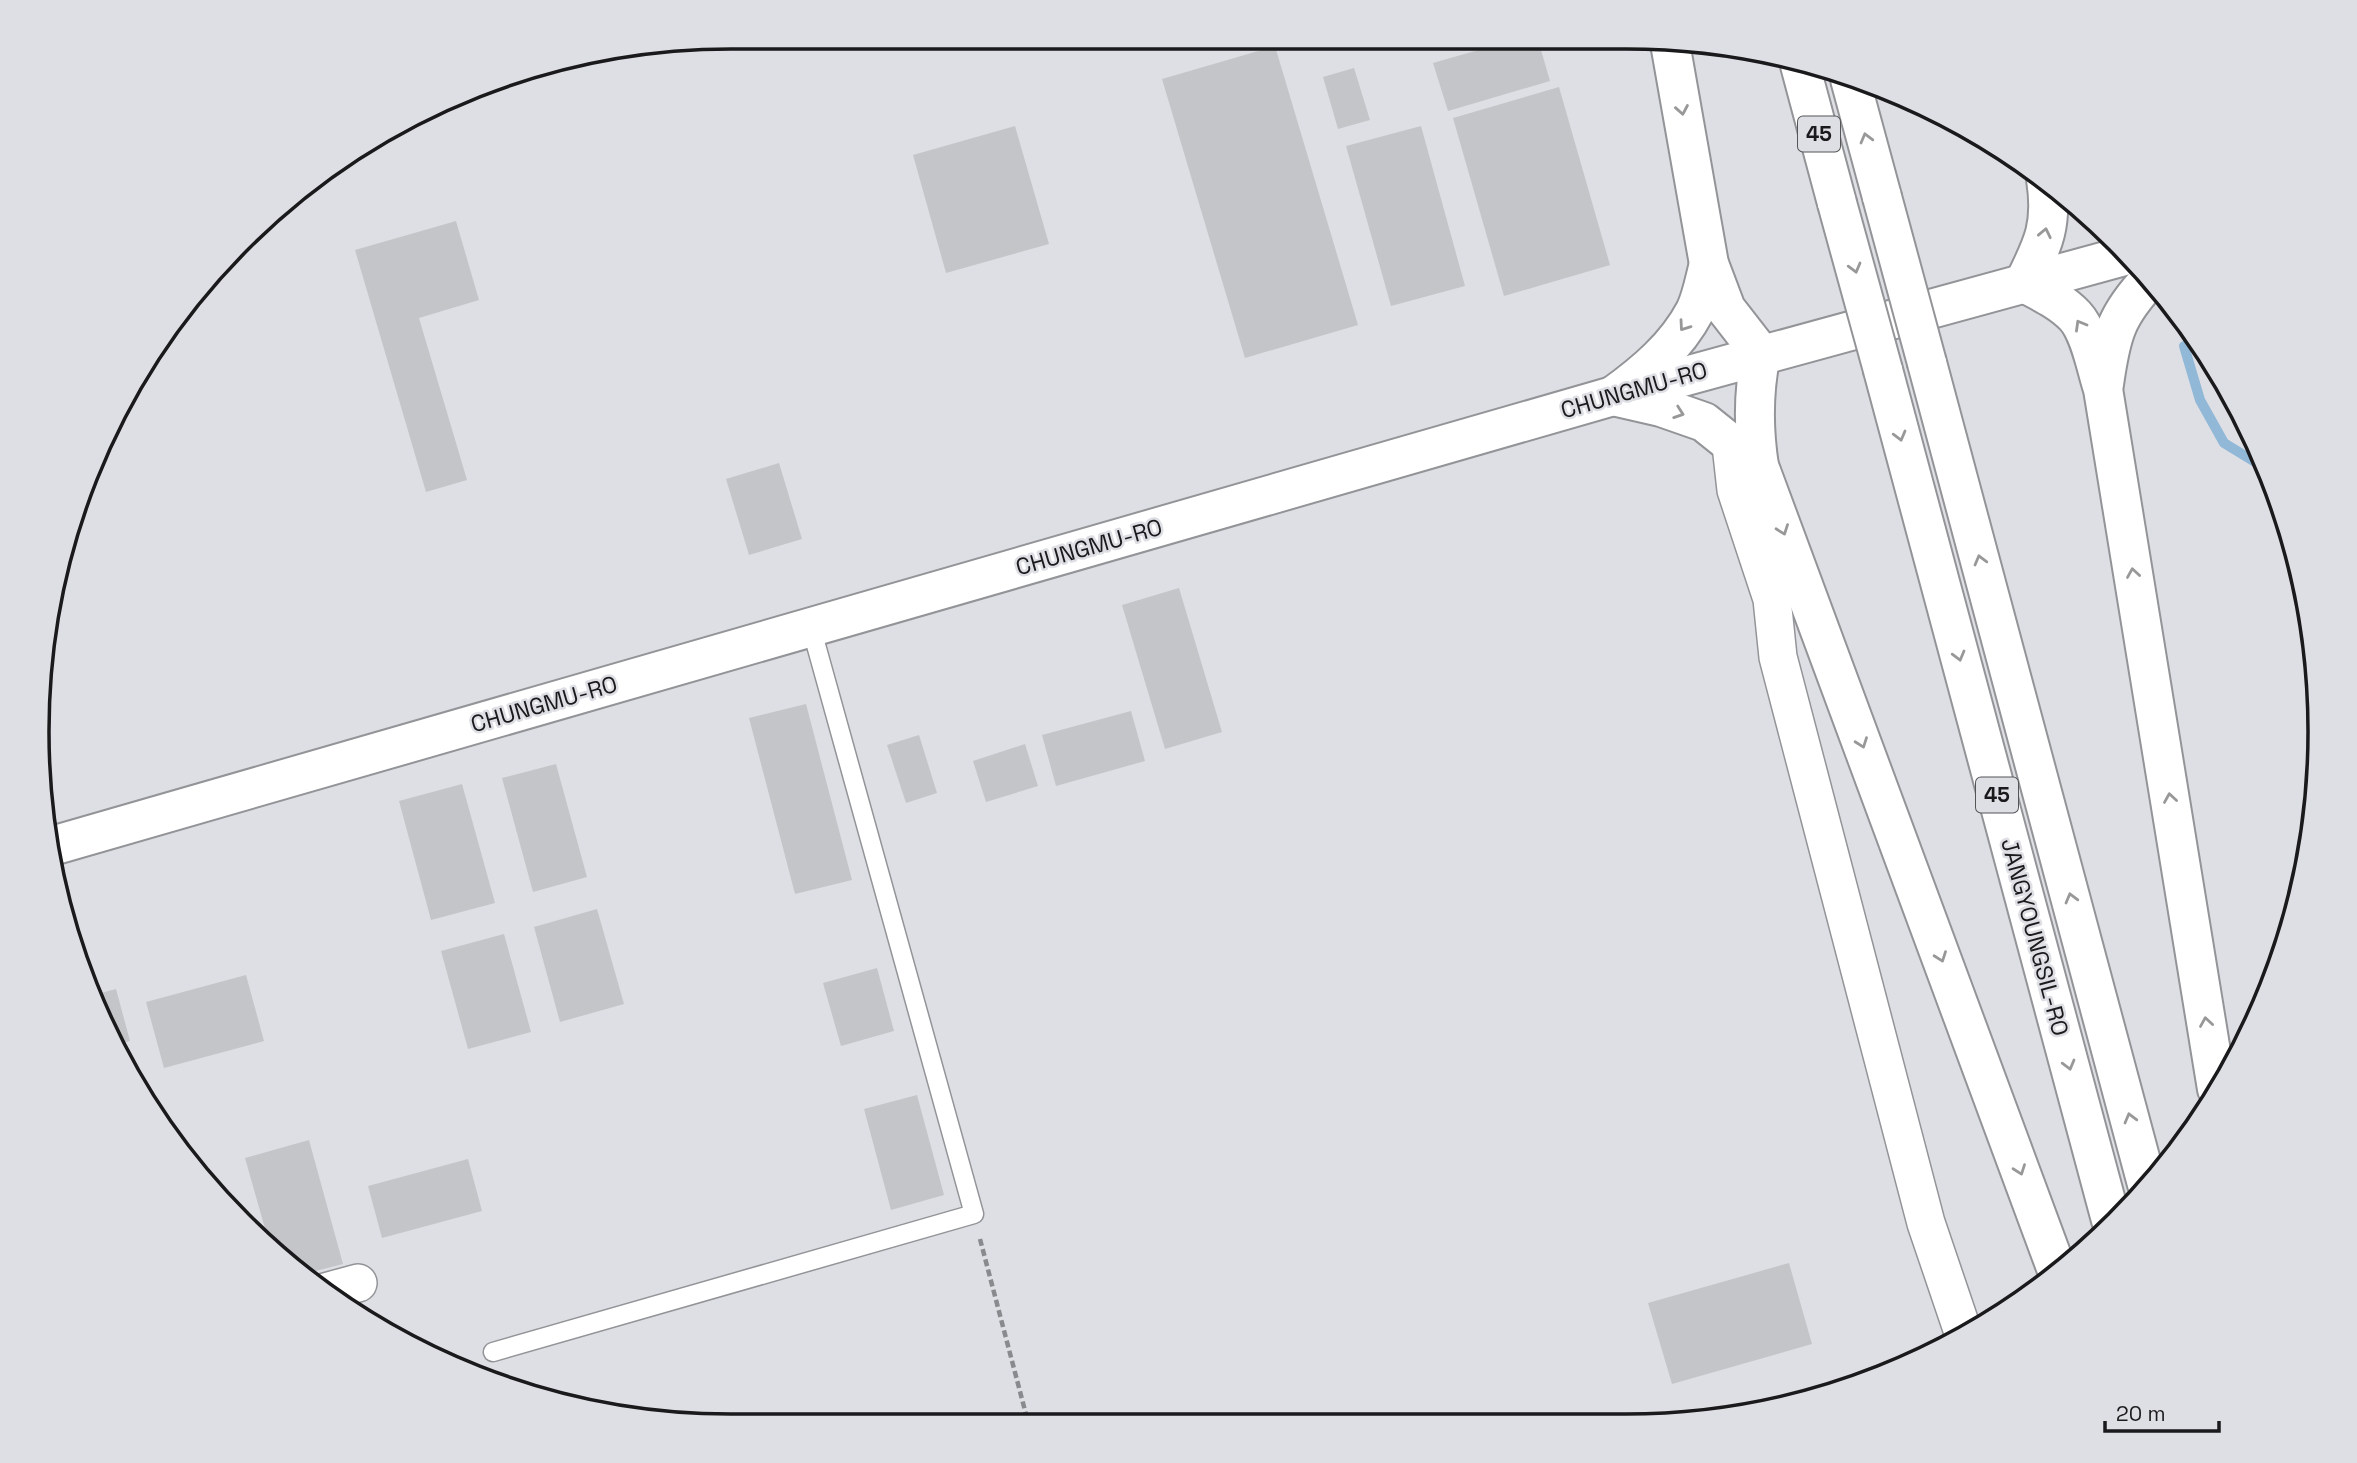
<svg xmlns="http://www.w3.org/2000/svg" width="2357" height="1463" viewBox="0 0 2357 1463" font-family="'Space Grotesk',sans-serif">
  <rect width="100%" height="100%" fill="#dedfe4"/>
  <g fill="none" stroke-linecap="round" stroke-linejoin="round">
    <polyline stroke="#91b8d7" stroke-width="10" points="2184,346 2200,400 2224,443 2265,468"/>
  </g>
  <g fill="#c4c5c9">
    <polygon points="1503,43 1539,43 1550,81 1448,111 1433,63"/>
    <polygon points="1275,46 1358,325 1245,358 1162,79"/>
    <polygon points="1354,68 1370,120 1338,129 1323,77"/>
    <polygon points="1559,87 1610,265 1504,296 1453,118"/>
    <polygon points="1015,126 1049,244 946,273 913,155"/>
    <polygon points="1421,126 1465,286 1391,306 1346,146"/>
    <polygon points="456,221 479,300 419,318 467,480 426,492 355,250"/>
    <polygon points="779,463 802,539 749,555 726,479"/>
    <polygon points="1179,588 1222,732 1165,749 1122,605"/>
    <polygon points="806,704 852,880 795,894 749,718"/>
    <polygon points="1131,711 1145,761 1056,786 1042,735"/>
    <polygon points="919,735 937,793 906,803 887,745"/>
    <polygon points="1025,744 1038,786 986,802 973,761"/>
    <polygon points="556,764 587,877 533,892 502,778"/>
    <polygon points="462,784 495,903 431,920 399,801"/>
    <polygon points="597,909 624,1004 560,1022 534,927"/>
    <polygon points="504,934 531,1032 468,1049 441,951"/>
    <polygon points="877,968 894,1031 841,1046 823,983"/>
    <polygon points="246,975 264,1041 164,1068 146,1002"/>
    <polygon points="116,989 130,1041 115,1045 89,996"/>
    <polygon points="917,1095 944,1195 891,1210 864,1109"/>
    <polygon points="309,1140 343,1264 300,1275 270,1246 245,1158"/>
    <polygon points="468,1159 482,1211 382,1238 368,1186"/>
    <polygon points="1789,1263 1812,1344 1672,1384 1648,1303"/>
  </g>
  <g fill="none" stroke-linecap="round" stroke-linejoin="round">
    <g stroke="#939498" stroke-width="21">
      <polyline id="lane" points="493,1352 974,1214 811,627"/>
    </g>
    <g stroke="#939498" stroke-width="40">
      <g id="street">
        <polyline points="1731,445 1736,490 1772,599 1778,657 1926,1223 1964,1335"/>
        <polyline points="325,1292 358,1283"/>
      </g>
    </g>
    <g stroke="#939498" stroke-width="42">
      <polyline id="secondary" points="52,846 1613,396 2128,255"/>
    </g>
    <g stroke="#939498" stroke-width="42">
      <g id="highway">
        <path d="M 1670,43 L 1709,264 L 1726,309 L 1761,354 C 1753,392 1753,427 1759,466 L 2058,1273"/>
        <polyline points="1800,65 1837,203"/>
        <polyline points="1850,79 1882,197"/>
        <path d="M 2046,179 C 2053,224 2044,243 2024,283 C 2041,292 2061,301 2075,316 C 2090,332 2096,368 2103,389 L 2217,1089"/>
        <polyline points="1927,363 2147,1184"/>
        <polyline points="1883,370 2111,1220"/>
        <path d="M 2104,384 C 2111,334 2116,315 2151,278"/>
        <path d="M 1613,396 C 1645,373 1676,347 1695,311 C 1702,297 1705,278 1709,264"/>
        <polyline points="1613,396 1661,407 1704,422 1759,466"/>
      </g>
    </g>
    <polyline stroke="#898a8d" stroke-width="4.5" stroke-dasharray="7 3.5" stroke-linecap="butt" points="980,1239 1028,1422"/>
    <use href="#lane" stroke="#fff" stroke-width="18"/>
    <use href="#street" stroke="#fff" stroke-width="37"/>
    <use href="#secondary" stroke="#fff" stroke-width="38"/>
    <use href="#highway" stroke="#fff" stroke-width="38"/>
    <g stroke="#939498" stroke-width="42" stroke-linecap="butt">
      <g id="highway-bridge">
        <polyline points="1882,197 1927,363"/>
        <polyline points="1837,203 1883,370"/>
      </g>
    </g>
    <use href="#highway-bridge" stroke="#fff" stroke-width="38"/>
  </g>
  <defs><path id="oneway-chevron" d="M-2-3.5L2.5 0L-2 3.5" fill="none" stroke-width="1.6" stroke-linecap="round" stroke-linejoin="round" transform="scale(1.75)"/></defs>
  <g stroke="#989899">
    <use href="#oneway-chevron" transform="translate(1682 110) rotate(80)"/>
    <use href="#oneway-chevron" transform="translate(1866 138) rotate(-105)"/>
    <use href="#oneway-chevron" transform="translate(2045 233) rotate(-78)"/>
    <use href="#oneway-chevron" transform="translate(1855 268) rotate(75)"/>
    <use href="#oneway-chevron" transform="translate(2080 325) rotate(-120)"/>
    <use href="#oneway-chevron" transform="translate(1684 326) rotate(125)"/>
    <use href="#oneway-chevron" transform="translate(1679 413) rotate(19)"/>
    <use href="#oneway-chevron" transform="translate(1900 436) rotate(75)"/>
    <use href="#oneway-chevron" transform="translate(1783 530) rotate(70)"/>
    <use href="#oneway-chevron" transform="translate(1980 560) rotate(-105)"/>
    <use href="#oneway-chevron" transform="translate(2133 573) rotate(-99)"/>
    <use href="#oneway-chevron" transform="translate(1959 656) rotate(75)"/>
    <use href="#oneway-chevron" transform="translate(1862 743) rotate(70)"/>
    <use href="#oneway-chevron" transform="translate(2170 798) rotate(-99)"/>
    <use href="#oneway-chevron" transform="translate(2071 898) rotate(-105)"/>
    <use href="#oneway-chevron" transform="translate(1941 957) rotate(70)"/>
    <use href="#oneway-chevron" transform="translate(2206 1022) rotate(-99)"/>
    <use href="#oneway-chevron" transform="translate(2069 1065) rotate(75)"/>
    <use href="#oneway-chevron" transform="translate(2130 1118) rotate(-105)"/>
    <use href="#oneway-chevron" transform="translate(2020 1170) rotate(70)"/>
  </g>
  <g text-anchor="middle" stroke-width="5" stroke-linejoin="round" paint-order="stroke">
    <g fill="#dedfe4" stroke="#555558" stroke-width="2">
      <rect x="1798" y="116.5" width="42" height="35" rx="5"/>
      <rect x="1976" y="777.5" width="42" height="35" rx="5"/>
    </g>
    <g font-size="21" font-weight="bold" fill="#1a1a1c">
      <text x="1819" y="141">45</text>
      <text x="1997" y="802">45</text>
    </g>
    <g font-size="23" fill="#1a1a1c" stroke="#dedfe4">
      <text transform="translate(1634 390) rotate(-16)" y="8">CHUNGMU-RO</text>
      <text transform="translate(1089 547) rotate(-16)" y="8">CHUNGMU-RO</text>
      <text transform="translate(544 704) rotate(-16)" y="8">CHUNGMU-RO</text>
      <text transform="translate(2035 937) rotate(75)" y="8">JANGYOUNGSIL-RO</text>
    </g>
  </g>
  <path d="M0 0H2357V1463H0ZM731 49H1626A682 682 0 0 1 2308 731V732A682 682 0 0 1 1626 1414H731A682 682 0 0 1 49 732V731A682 682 0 0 1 731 49Z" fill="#dedfe4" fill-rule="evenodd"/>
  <path fill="none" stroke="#1a1a1c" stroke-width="3.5" d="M731 49H1626A682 682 0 0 1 2308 731V732A682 682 0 0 1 1626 1414H731A682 682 0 0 1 49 732V731A682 682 0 0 1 731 49Z"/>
  <path d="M2105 1421v10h114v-10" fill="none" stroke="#1a1a1c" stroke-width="3.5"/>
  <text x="2116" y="1421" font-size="21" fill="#1a1a1c" stroke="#dedfe4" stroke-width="5" paint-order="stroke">20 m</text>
</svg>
